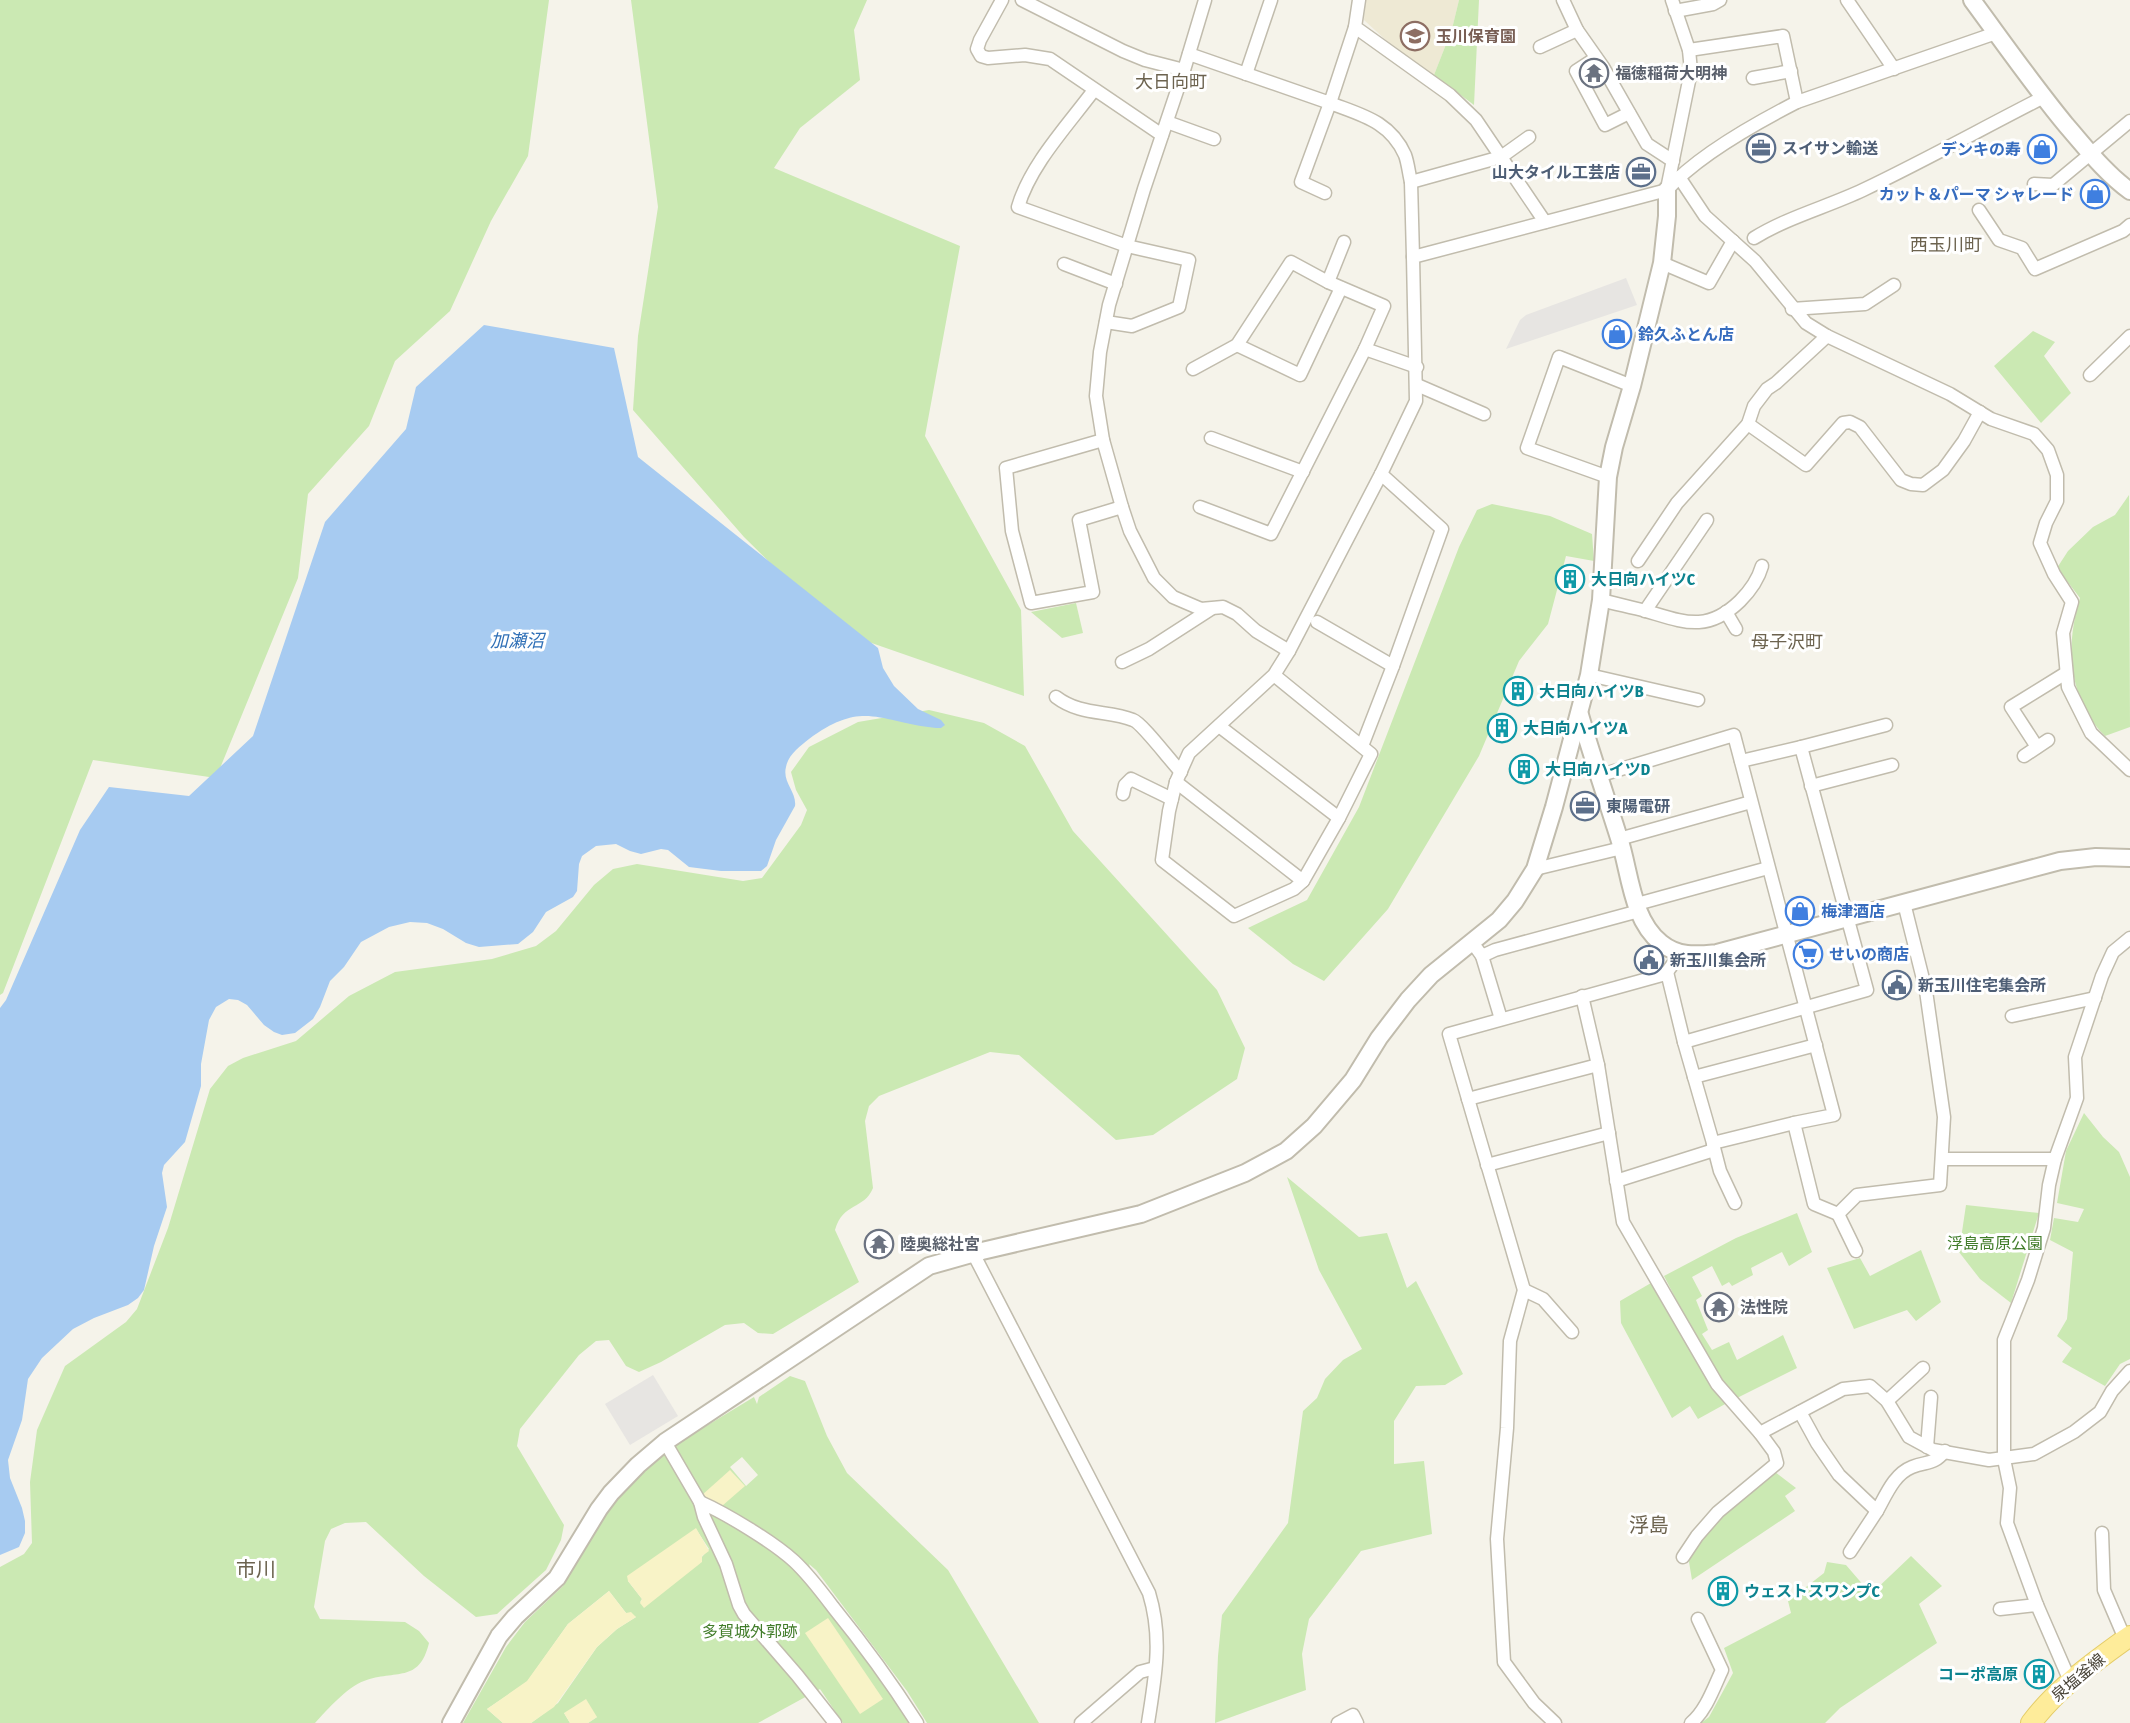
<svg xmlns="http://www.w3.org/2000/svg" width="2130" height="1723" viewBox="0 0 2130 1723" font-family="'Fira Sans Condensed','Noto Sans JP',sans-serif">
  <rect width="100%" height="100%" fill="#f5f3ea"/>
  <polygon fill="#eee9d4" points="1365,0 1459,0 1452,29 1434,75 1388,42 1364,20"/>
  <g fill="#cbe9b3" fill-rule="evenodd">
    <polygon points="0,0 549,0 528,156 491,221 450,311 395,361 369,426 308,494 298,578 216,778 93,760 3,993 0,995"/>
    <polygon points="631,0 867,0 854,30 860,80 800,128 774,168 960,246 925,436 1021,610 1024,696 840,632 744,537 633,410 638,336 658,207"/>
    <polygon points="1459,0 1479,0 1474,105 1434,75 1452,29"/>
    <polygon points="2033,331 2055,342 2044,356 2071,393 2041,423 1994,366"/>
    <path d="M 2129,495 L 2130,727 L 2105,736 C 2068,698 2065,646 2080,598 L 2057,568 L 2068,551 L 2093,527 L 2115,515 Z"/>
    <polygon points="1492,504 1550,516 1592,534 1594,561 1566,556 1548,624 1519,661 1479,756 1388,909 1324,981 1293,964 1248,928 1307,900 1359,807 1459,547 1477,510"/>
    <polygon points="1076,603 1083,633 1062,638 1031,612"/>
    <path d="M 929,710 L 984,723 L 1025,746 L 1073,831 L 1217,990 L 1245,1048 L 1237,1079 L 1153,1135 L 1116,1140 L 1019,1055 L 990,1052 L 879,1096 L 869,1106 L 865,1121 L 873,1188 C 864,1210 843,1202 835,1230 L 859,1282 L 773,1334 L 758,1333 L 744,1323 L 725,1325 L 661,1362 L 639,1372 L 626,1366 L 609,1340 L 596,1341 L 579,1355 L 520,1429 L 517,1446 L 564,1525 L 561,1540 L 546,1570 L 497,1614 L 476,1617 L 424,1576 L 366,1522 L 345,1523 L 331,1529 L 325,1541 L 314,1607 L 320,1619 L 405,1622 L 419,1631 L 429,1643 C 419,1684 396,1669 364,1681 C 347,1687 327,1710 315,1723 L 0,1723 L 0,1567 L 24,1554 L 32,1543 L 30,1482 L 37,1430 L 65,1366 L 126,1322 L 137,1309 L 168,1228 L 210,1089 L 228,1066 L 243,1058 L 296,1041 L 349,996 L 395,972 L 492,959 L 536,946 L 556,931 L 594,885 L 613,869 L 637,864 L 743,881 L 762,878 L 801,825 L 807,810 L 796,790 L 791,772 L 809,747 L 858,722 Z"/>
    <polygon points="2084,1113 2103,1137 2119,1152 2130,1177 2130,1359 2120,1364 2105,1386 2062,1362 2072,1348 2057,1336 2067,1319 2073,1252 2050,1240 2054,1218 2078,1222 2084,1209 2057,1203 2066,1151"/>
    <polygon points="1287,1177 1359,1237 1387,1233 1407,1288 1416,1281 1463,1374 1445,1385 1416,1386 1394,1421 1394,1464 1424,1461 1432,1534 1361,1551 1309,1619 1302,1654 1306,1690 1215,1723 1218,1656 1222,1615 1288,1523 1303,1411 1317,1398 1325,1379 1343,1360 1362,1349 1319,1270"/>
    <polygon points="1966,1205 2039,1213 2011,1303 1980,1279 1959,1252"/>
    <polygon points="1797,1213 1812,1252 1789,1266 1782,1252 1751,1268 1753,1275 1732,1286 1729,1282 1722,1286 1712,1266 1692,1277 1702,1296 1696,1300 1708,1330 1702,1334 1712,1350 1729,1342 1737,1360 1783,1335 1797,1368 1735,1399 1707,1359 1664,1276 1736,1238"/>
    <polygon points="1921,1250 1941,1302 1916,1321 1907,1310 1854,1329 1827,1268 1860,1258 1870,1276"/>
    <polygon points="1651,1283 1713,1388 1727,1403 1698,1419 1690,1406 1672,1418 1621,1323 1620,1301"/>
    <path d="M 790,1376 L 805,1381 L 827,1436 L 847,1473 L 948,1570 L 1039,1723 L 927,1723 L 907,1691 L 816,1570 L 809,1564 L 811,1570 L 900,1684 L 924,1723 L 843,1723 L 820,1689 L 758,1723 L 588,1723 L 597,1717 L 564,1713 L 570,1723 L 531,1723 L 558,1703 L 597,1647 L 617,1629 L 636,1617 L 626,1613 L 609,1591 L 568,1624 L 527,1682 L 487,1709 L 503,1723 L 463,1723 L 506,1647 L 525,1622 L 563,1586 L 599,1524 L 617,1499 L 665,1451 L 754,1397 L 757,1404 L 759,1397 ZM 742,1457 L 758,1475 L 746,1486 L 730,1467 ZM 696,1529 L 709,1549 L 701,1558 L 640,1602 L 642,1599 L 628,1581 Z"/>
    <polygon points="1775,1472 1796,1488 1785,1496 1795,1511 1692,1580 1689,1562 1690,1553 1720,1515"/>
    <polygon points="1911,1556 1942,1586 1919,1604 1937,1643 1840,1708 1825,1723 1701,1723 1709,1717 1733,1673 1724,1648 1791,1613 1788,1601 1824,1573 1827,1562 1846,1565 1871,1594"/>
  </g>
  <g fill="#f8f3c7">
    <polygon points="730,1470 745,1486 722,1506 702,1495"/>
    <polygon points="696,1528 709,1551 702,1556 702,1562 644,1608 640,1603 642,1599 628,1581 627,1576"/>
    <polygon points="609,1591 626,1613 631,1612 636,1617 617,1629 597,1647 554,1707 531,1723 503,1723 487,1709 527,1681 568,1624"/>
    <polygon points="828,1618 883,1699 860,1714 805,1633"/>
    <polygon points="586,1699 597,1717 588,1723 570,1723 564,1713"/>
  </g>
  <g fill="#e7e5e2">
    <polygon points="1626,278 1637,305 1506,349 1520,320 1526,315"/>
    <polygon points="653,1375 678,1416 630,1445 605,1404"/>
  </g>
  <path fill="#a7cbf1" d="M 484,325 L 614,348 L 638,457 L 878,648 L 883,668 L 894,686 L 918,709 L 941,720 L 945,725 L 941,728 L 936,728 C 879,722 863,699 809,739 C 800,746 788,755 786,767 C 782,782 797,792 795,806 L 776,840 L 767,866 L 761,871 L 721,871 L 689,867 L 668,850 L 661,849 L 641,854 L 630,851 L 616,844 L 596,846 L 582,856 L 579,864 L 577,891 L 573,897 L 546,912 L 533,932 L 518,944 L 479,947 L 466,943 L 443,929 L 427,923 L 410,922 L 389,927 L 361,942 L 344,967 L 330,981 L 320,1007 L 313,1019 L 295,1033 L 282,1035 L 274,1032 L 264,1025 L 247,1005 L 238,1000 L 229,999 L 216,1007 L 209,1020 L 201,1064 L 201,1086 L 185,1142 L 164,1165 L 162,1173 L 167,1207 L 154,1246 L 144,1290 L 138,1298 L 128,1305 L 94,1318 L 73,1329 L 42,1358 L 28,1379 L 22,1420 L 8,1460 L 10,1478 L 22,1508 L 25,1521 L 25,1533 L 19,1547 L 0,1555 L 0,1008 L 6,1000 L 80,830 L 109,787 L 189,796 L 253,736 L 325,522 L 406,429 L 416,387 Z"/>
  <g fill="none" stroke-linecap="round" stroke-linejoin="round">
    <g stroke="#c1bcad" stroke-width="15">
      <g id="minor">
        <polyline points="1002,0 980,40 977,49 981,56 988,58 1025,55 1050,59 1162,135"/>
        <polyline points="1022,0 1123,51 1145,60 1184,70"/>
        <polyline points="1205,0 1184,70 1144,189 1109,305 1100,352 1096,396 1103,440 1122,507 1130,531 1154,578 1173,597 1201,609 1223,607 1237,614 1256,631 1289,651"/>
        <polyline points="1359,0 1355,27 1450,95 1476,120 1501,157 1529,137"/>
        <polyline points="1563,0 1577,30 1603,67 1647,144 1673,161"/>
        <polyline points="1847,0 1894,69"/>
        <polyline points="1675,11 1713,4 1720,0"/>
        <polyline points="1540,47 1577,30"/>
        <polyline points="1689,50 1783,36 1797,102"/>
        <polyline points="1189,54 1330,103 1355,27"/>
        <polyline points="1596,58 1576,71 1605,125 1629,113"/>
        <polyline points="1246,74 1271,0"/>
        <polyline points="1753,78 1791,71"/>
        <path d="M 1094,90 C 1068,125 1030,165 1018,207 L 1127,246 L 1189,260 L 1179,307 L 1132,326 L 1106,322"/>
        <polyline points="1167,122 1214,139"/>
        <polyline points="1679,177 1705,216 1755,261 1806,323 1827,336 1950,394 1991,419 2034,434 2048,450 2057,475 2057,501 2046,523 2040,543 2054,574 2072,602 2063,633 2068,687 2091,733 2130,770"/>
        <polyline points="2034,184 2053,185 2130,121"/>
        <polyline points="1667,189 1691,71 1689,50 1672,0"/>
        <path d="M 1325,193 L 1301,182 L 1330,103 C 1361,115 1390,121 1405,155 C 1408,163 1409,174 1411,182"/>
        <polyline points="1979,210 1999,240 2022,248 2035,269 2123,231 2130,225"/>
        <path d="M 1754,238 C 1788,217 1827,207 1863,190 C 1924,161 1983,128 2044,97"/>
        <polyline points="1413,257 1411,182 1501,157 1545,222"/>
        <polyline points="1662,263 1709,283 1733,241"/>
        <polyline points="1064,264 1116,284"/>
        <polyline points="1328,282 1344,242"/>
        <polyline points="1792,309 1865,304 1894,285"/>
        <polyline points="1237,345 1300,375 1341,288"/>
        <polyline points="1193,369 1237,345 1291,262 1328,282 1384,306 1365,349"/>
        <polyline points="2090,375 2130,336"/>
        <polyline points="1417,385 1484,414"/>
        <polyline points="1748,424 1806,465 1843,423 1850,422 1860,427 1901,480 1911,484 1923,485 1943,470 1964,441 1980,412"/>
        <polyline points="1211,438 1303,472"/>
        <polyline points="1103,440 1006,468 1012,531 1031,603 1093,592 1079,520 1122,507"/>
        <polyline points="1608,477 1527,448 1559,357 1632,386"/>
        <polyline points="1200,507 1271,534 1365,349 1417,367"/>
        <polyline points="1638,561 1677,503 1748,424 1754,406 1767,389 1776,383 1827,336"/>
        <path d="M 1601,600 C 1616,604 1631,607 1646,611 C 1684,622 1707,633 1740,601 C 1750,591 1758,580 1762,566"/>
        <polyline points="1645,611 1707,520"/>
        <polyline points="1726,612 1736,629"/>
        <polyline points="1317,622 1393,666"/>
        <polyline points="1122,662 1149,649 1211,609"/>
        <path d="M 1274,675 L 1371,754 L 1339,818 L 1303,881 L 1294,889 L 1234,916 L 1162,860 L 1169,811 L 1176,782 L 1189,753 L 1274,675 L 1289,651 L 1381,474 L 1416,401 L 1413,257 L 1667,190 C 1696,157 1758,122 1797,102 L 1996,33"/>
        <polyline points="1589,675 1698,700"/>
        <path d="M 1056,697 C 1081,716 1108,710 1133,720 C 1142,723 1172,763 1181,772"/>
        <polyline points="1219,726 1339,818"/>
        <polyline points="1362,746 1393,666 1442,529 1381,474"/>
        <polyline points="1801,747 1886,725"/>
        <polyline points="2037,747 2011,707 2066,673"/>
        <polyline points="2024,756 2048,740"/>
        <polyline points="1598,776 1734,735 1834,1115 1794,1123 1814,1204 1838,1214 1857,1195 1940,1185 1944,1117 1926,991 1904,903"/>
        <polyline points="1176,782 1303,881"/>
        <polyline points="1811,786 1892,765"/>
        <polyline points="1123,794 1125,785 1131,779 1172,799"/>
        <polyline points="1619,839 1751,802"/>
        <polyline points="1535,869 1622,848"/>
        <polyline points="1637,904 1768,868"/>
        <polyline points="1477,949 1482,956 1501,1019"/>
        <polyline points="1482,956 1495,950 1639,911"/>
        <polyline points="1667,972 1684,1042 1867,990 1801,747 1741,761"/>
        <polyline points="1582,996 1598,1065 1623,1222 1717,1384 1760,1433 1843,1389 1870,1386 1887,1401 1909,1437 1933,1450 1989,1460 2034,1454 2074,1432 2100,1412 2112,1391 2130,1371"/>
        <polyline points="2012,1016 2095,998"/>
        <polyline points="1684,1042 1713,1143 1794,1123"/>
        <polyline points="1694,1077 1816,1045"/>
        <polyline points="1468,1099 1598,1065"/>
        <polyline points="1713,1144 1720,1171 1735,1203"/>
        <polyline points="1942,1159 2055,1159"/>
        <polyline points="1487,1165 1609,1133"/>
        <polyline points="1616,1181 1714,1150"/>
        <polyline points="1838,1214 1856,1251"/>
        <path d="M 973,1253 L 1149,1593 C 1163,1639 1155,1677 1148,1723"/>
        <polyline points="1524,1290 1543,1299 1572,1332"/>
        <polyline points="1887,1401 1923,1368"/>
        <path d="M 1800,1412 L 1817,1443 L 1839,1475 L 1877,1511 C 1886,1495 1894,1474 1912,1467 C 1928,1461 1933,1465 1945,1451"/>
        <polyline points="665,1442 700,1502 704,1517 726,1564 739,1605 744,1614 797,1675 835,1723"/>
        <polyline points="1927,1447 1931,1397"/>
        <path d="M 700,1502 C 727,1514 773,1542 794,1561 C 809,1575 821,1591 833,1607 C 863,1644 891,1682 917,1723"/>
        <polyline points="2102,1533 2104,1590 2125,1639"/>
        <polyline points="1850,1552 1877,1511"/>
        <polyline points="1683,1557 1697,1536 1718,1512 1777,1463 1774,1452 1760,1433"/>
        <polyline points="2037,1605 2007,1523 2010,1488 2004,1459 2004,1340 2028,1280 2044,1228 2049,1185 2055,1159 2077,1098 2075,1057 2102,976 2113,952 2130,938"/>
        <polyline points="2000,1609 2037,1605 2070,1681"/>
        <polyline points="1081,1723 1140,1672 1155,1668"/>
        <polyline points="1338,1723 1353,1715 1357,1723"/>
        <polyline points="1555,1723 1534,1703 1504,1662 1497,1539 1507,1428 1510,1341 1524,1290 1449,1034 1662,975 1667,972 1681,953"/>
        <path d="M 1691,1723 C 1706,1711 1714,1687 1722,1670 L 1698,1619"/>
      </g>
    </g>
    <g stroke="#c1bcad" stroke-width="20">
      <g id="tertiary">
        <path d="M 1972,0 C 2003,42 2033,85 2066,125 C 2086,148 2105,173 2130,191"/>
        <path d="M 1580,715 C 1592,756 1606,797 1619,838 C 1630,871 1631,919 1661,943 C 1678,957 1696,955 1717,953 L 2060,861 L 2096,857 L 2130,858"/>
        <polyline points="451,1723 499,1636 515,1617 557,1578 599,1509 611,1493 638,1465 665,1442 929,1266 982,1251 1141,1214 1245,1173 1286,1151 1314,1126 1353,1080 1379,1038 1408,1000 1431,975 1499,920 1515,901 1535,869 1554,807 1589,675 1601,600 1608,477 1614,447 1632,386 1662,263 1667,216 1667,190"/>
      </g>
    </g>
    <g stroke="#e4cc69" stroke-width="22">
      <path id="primary" d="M 2031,1723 C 2058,1687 2094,1662 2130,1636"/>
    </g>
    <use href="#minor" stroke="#fff" stroke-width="12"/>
    <use href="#tertiary" stroke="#fff" stroke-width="16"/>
    <use href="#primary" stroke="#feec9a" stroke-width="20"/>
  </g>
  <defs>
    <g id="school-ring" transform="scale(1.5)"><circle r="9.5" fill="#fff" stroke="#8d6e63" stroke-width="1.5"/><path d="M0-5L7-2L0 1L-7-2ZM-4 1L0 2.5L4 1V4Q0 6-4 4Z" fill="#8d6e63"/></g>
    <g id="temple-ring" transform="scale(1.5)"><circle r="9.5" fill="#fff" stroke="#6b7280" stroke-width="1.5"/><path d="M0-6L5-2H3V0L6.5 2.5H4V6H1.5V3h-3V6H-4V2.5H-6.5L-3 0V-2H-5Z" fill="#6b7280"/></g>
    <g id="office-ring" transform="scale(1.5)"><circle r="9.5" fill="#fff" stroke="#5c6f8a" stroke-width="1.5"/><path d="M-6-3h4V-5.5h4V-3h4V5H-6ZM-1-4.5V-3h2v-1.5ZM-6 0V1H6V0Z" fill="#5c6f8a"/></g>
    <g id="shop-ring" transform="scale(1.5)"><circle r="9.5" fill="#fff" stroke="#3f7fe0" stroke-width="1.5"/><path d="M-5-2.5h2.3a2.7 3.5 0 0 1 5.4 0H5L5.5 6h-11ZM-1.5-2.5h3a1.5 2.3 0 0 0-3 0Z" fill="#3f7fe0"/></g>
    <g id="building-ring" transform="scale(1.5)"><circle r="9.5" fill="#fff" stroke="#0f9aa8" stroke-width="1.5"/><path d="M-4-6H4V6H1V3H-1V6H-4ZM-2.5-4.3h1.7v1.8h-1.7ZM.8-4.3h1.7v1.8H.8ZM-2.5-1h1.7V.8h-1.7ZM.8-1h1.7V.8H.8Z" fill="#0f9aa8"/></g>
    <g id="supermarket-ring" transform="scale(1.5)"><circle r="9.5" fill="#fff" stroke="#3f7fe0" stroke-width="1.5"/><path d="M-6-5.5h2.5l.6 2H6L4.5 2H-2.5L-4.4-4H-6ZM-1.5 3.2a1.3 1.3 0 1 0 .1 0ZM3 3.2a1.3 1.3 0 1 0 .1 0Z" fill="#3f7fe0"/></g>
    <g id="civic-ring" transform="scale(1.5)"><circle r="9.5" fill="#fff" stroke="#5c6f8a" stroke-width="1.5"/><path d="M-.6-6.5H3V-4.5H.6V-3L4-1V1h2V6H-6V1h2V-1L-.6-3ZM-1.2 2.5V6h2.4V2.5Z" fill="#5c6f8a"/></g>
  </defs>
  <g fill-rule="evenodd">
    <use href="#school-ring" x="1415" y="36"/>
    <use href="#temple-ring" x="1594" y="73"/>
    <use href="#office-ring" x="1761" y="148"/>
    <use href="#shop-ring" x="2042" y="149"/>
    <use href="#office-ring" x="1641" y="172"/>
    <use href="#shop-ring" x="2095" y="194"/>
    <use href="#shop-ring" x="1617" y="334"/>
    <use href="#building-ring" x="1570" y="579"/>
    <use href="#building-ring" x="1518" y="691"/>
    <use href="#building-ring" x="1502" y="728"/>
    <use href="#building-ring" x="1524" y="769"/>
    <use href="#office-ring" x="1585" y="806"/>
    <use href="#shop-ring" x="1800" y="911"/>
    <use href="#supermarket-ring" x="1808" y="954"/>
    <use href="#civic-ring" x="1649" y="960"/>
    <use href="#civic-ring" x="1897" y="985"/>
    <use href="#temple-ring" x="879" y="1244"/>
    <use href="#temple-ring" x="1719" y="1307"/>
    <use href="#building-ring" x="1723" y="1591"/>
    <use href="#building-ring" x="2039" y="1674"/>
  </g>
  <g text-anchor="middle" stroke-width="6" stroke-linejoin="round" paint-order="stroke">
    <g font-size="16" font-weight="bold" fill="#785e54" stroke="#fff" text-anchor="start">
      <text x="1436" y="42">玉川保育園</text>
    </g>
    <g font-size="16" font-weight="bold" fill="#5b616d" stroke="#fff" text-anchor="start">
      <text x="1615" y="79">福徳稲荷大明神</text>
      <text x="900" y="1250">陸奥総社宮</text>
      <text x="1740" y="1313">法性院</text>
    </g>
    <g font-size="16" font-weight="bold" fill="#4e5e75" stroke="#fff" text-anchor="start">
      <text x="1782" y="154">スイサン輸送</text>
      <text x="1620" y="178" text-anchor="end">山大タイル工芸店</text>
      <text x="1606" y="812">東陽電研</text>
      <text x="1670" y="966">新玉川集会所</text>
      <text x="1918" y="991">新玉川住宅集会所</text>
    </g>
    <g font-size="16" font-weight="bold" fill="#366cbe" stroke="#fff" text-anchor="start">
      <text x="2021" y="155" text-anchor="end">デンキの寿</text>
      <text x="2074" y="200" text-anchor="end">カット＆パーマ シャレード</text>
      <text x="1638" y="340">鈴久ふとん店</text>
      <text x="1821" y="917">梅津酒店</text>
      <text x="1829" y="960">せいの商店</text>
    </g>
    <g font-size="16" font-weight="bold" fill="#0d838f" stroke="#fff" text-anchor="start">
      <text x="1591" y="585">大日向ハイツC</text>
      <text x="1539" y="697">大日向ハイツB</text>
      <text x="1523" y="734">大日向ハイツA</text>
      <text x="1545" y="775">大日向ハイツD</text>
      <text x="1744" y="1597">ウェストスワンプC</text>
      <text x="2018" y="1680" text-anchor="end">コーポ高原</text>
    </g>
    <g font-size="16" fill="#417c2a" stroke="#fff">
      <text x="1995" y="1249">浮島高原公園</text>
      <text x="750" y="1637">多賀城外郭跡</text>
    </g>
    <g font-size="16" fill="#494438" stroke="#fff">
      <text transform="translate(2078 1677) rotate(-40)" y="6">泉塩釜線</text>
    </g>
    <g font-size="18" fill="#6c634f" stroke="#fff">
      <text x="1171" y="88">大日向町</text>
      <text x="1946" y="251">西玉川町</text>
      <text x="1787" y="648">母子沢町</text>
    </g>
    <g font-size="18" font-style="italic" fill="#3070b7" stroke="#fff">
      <text x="517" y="647">加瀬沼</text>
    </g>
    <g font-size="20" fill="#6c634f" stroke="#fff">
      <text x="1649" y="1532">浮島</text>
      <text x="256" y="1576">市川</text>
    </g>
  </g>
</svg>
